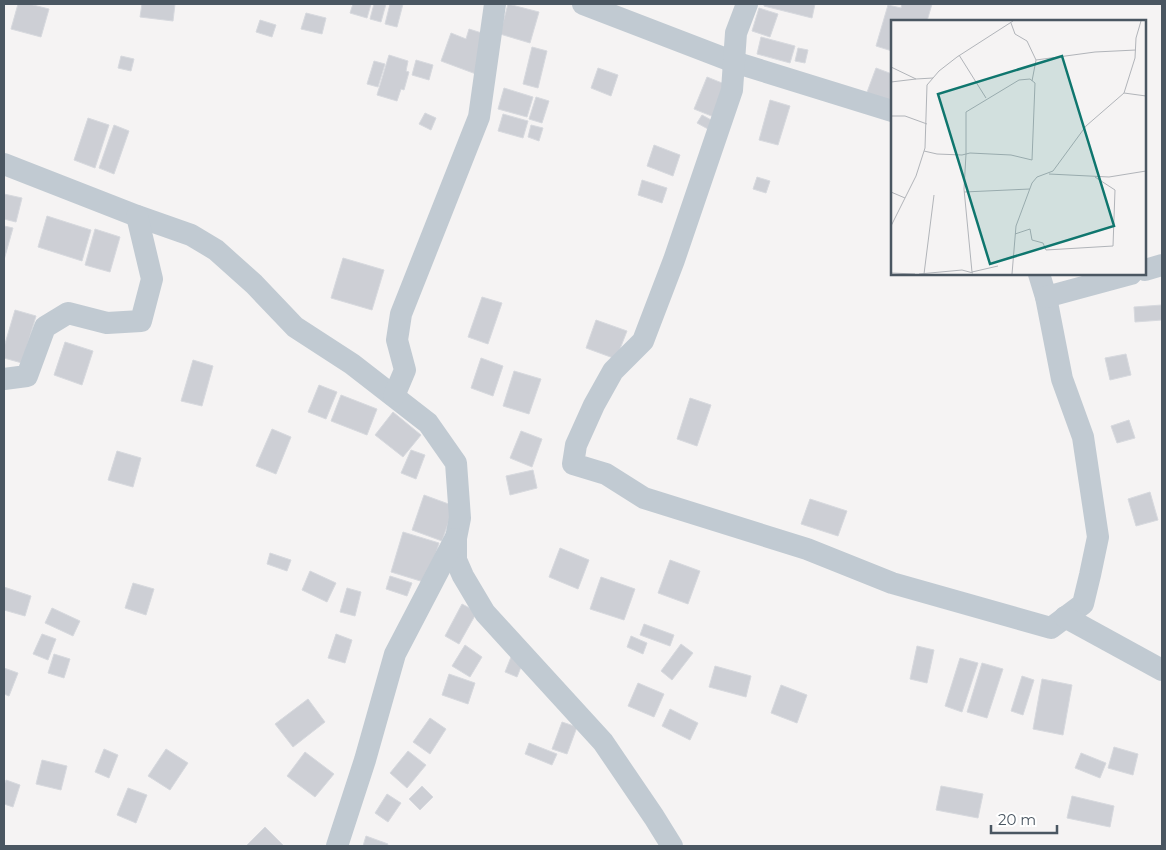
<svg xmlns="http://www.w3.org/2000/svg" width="1166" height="850" viewBox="0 0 1166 850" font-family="Montserrat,sans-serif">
  <rect width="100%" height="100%" fill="#f5f3f3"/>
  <g fill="#cdcfd5" stroke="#d7d9de">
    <polygon points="18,4 29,4 49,9 41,37 11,29"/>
    <polygon points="142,4 175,4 173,21 140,17"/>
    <polygon points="353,4 371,4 367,18 350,13"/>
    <polygon points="374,4 386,4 381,22 370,19"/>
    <polygon points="390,4 403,4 397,27 385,24"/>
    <polygon points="508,4 539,12 530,43 500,34"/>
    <polygon points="764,4 815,4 812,18 764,6"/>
    <polygon points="902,4 932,4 927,21 892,21 892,51 876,46 888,5 901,8"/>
    <polygon points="759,8 778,14 770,37 752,31"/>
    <polygon points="306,13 326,18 322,34 301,29"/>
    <polygon points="260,20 276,25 272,37 256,32"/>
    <polygon points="469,29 488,35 484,77 441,61 451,33 466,39"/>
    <polygon points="761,37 795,46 790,63 757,54"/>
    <polygon points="532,47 547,51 538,88 523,84"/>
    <polygon points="798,48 808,50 805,63 795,61"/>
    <polygon points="389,55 408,61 406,71 409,72 404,90 401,89 397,101 377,95"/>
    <polygon points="121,56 134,59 131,71 118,68"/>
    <polygon points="416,60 433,65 429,80 412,75"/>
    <polygon points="374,61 385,64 378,87 367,84"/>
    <polygon points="598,68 618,75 611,96 591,88"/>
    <polygon points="876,68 892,74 892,105 866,95"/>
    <polygon points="707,77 727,85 714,117 694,109"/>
    <polygon points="504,88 533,97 527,117 498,109"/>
    <polygon points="536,97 549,101 542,123 529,119"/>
    <polygon points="770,100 790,106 778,145 759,140"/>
    <polygon points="425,113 436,118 431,130 419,124"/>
    <polygon points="503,114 528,121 523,138 498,131"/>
    <polygon points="702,115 713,121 708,129 697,123"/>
    <polygon points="88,118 109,125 95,168 74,160"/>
    <polygon points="114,125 129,131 114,174 99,168"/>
    <polygon points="531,125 543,128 539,141 528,137"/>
    <polygon points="654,145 680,155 673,176 647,166"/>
    <polygon points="757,177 770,181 766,193 753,189"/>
    <polygon points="642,180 667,188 662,203 638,195"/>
    <polygon points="4,194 22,198 16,222 4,219"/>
    <polygon points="47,216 91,230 82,261 38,247"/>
    <polygon points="4,226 13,228 4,260"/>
    <polygon points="95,229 120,237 110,272 85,265"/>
    <polygon points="343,258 384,270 372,310 331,298"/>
    <polygon points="482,297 502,303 488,344 468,337"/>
    <polygon points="1162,305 1162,320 1135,322 1134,307"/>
    <polygon points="15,310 36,316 22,363 4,358 4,347"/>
    <polygon points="596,320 627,331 616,359 586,348"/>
    <polygon points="65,342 93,351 82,385 54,375"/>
    <polygon points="1126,354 1131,375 1110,380 1105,358"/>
    <polygon points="481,358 503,366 493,396 471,388"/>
    <polygon points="193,360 213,366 202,406 181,401"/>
    <polygon points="514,371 541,379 529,414 503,406"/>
    <polygon points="319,385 337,392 326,419 308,412"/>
    <polygon points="341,395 377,409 367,435 331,421"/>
    <polygon points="690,398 711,405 697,446 677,439"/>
    <polygon points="393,412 421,435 403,457 375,435"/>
    <polygon points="1129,420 1135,438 1117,443 1111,426"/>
    <polygon points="272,429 291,437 276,474 256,466"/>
    <polygon points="521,431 542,439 532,467 510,458"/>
    <polygon points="411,450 425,455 416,479 401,473"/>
    <polygon points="117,451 141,458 133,487 108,480"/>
    <polygon points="533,470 537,488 510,495 506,476"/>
    <polygon points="1150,492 1158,520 1136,526 1128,499"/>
    <polygon points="424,495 454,506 442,541 412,530"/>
    <polygon points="810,499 847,511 838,536 801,524"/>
    <polygon points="403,532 439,543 427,583 391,572"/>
    <polygon points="560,548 589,560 578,589 549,577"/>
    <polygon points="270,553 291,560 287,571 267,564"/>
    <polygon points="670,560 700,571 688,604 658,593"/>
    <polygon points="310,571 336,583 327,602 302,590"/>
    <polygon points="390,576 412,583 407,596 386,589"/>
    <polygon points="601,577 635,589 624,620 590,609"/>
    <polygon points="133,583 154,589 146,615 125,608"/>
    <polygon points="4,587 31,596 25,616 4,610"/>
    <polygon points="347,588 361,592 355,616 340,612"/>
    <polygon points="462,604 477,612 459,644 445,636"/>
    <polygon points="52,608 80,621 73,636 45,623"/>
    <polygon points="644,624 674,635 670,646 640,635"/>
    <polygon points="42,634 56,639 48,660 33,654"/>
    <polygon points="336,634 352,640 345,663 328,658"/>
    <polygon points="631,636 647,643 643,654 627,647"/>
    <polygon points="681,644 693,653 672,680 661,671"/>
    <polygon points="465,645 482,657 470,677 452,666"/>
    <polygon points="917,646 934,650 927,683 910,679"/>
    <polygon points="54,654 70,659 64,678 48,673"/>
    <polygon points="511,657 523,662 517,677 505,672"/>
    <polygon points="960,658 978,663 962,712 945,706"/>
    <polygon points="982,663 1003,669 987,718 967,712"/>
    <polygon points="715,666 751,676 746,697 709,687"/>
    <polygon points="4,668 18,673 9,696 4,694"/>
    <polygon points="449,674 475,683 468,704 442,695"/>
    <polygon points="1022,676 1034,680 1023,715 1011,711"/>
    <polygon points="1042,679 1072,685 1063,735 1033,729"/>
    <polygon points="638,683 664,694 654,717 628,706"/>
    <polygon points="781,685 807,695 797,723 771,713"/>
    <polygon points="308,699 325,722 293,747 275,724"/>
    <polygon points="670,709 698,723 690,740 662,726"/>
    <polygon points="430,718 446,729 430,754 413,742"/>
    <polygon points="562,722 577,727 567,754 552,749"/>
    <polygon points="529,743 557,754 552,765 525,754"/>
    <polygon points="1114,747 1138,754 1133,775 1108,768"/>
    <polygon points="104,749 118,755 109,778 95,772"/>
    <polygon points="166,749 188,763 170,790 148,776"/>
    <polygon points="408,751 426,765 407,788 390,773"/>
    <polygon points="305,752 334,774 315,797 287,776"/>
    <polygon points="1081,753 1106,763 1100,778 1075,768"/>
    <polygon points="42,760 67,766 61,790 36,784"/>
    <polygon points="6,780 20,785 13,807 4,804 4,785"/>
    <polygon points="422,786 433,797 420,810 409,799"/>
    <polygon points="941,786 983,794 978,818 936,810"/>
    <polygon points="128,788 147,795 136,823 117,815"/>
    <polygon points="387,794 401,803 388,822 375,813"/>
    <polygon points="1072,796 1114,806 1110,827 1067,818"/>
    <polygon points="265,827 284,846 246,846"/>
    <polygon points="366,836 388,844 387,846 363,846"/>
  </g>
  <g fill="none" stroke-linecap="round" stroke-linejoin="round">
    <g stroke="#c1cad2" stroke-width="22">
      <polyline points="583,4 734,62 892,111"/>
      <polyline points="747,4 736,33 732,90 674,260 643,341 613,371 594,405 576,445 573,464 606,474 644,498 807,549 892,583 1051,628 1083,604 1090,575 1098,537 1083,437 1062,379 1046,297 1039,274"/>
      <polyline points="4,164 137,216 191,235 216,250 254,284 295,327 352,364 428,423 456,463 460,518 456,538 456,560 463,576 485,613 603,742 654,817 672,846"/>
      <polyline points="1145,270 1162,265"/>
      <polyline points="1046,297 1131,274"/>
      <polyline points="4,379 27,376 45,327 68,313 107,323 141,321 152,279 137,216"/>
      <polyline points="394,396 405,370 397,340 401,314 479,117 495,4"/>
      <polyline points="1065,617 1162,670"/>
      <polyline points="337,846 365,760 395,654 455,539"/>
    </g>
  </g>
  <g transform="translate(891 20)">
    <rect width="255" height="255" fill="#f5f3f3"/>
    <path fill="none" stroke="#b1b4b9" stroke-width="1" d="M 120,3 L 124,14 L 136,21 L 145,40 L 141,61M 68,35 L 95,78M 145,40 L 204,32 L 245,30M 0,47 L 25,59 L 42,58M 0,62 L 25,59M 233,73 L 255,76M 0,96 L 14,96 L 36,104M 33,131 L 46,134 L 71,135 L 79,133 L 120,135 L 141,140 L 144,63 L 139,59 L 128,60 L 75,92 L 75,134 L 73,169 L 81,252 L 107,246M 158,154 L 218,157 L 255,151M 0,172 L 14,178M 73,172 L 139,169M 0,206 L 25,156 L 34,128 L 36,65 L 48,51 L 66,37 L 122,1M 124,214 L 139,209 L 141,220 L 152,223 L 155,230 L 222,226 L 224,170 L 204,157M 0,253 L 24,254M 28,254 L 71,250 L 82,253M 33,254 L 43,175M 121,254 L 125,206 L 141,163 L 146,157 L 162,151 L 195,106 L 233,73 L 244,38 L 245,18 L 250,1"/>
    <path fill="#0f766e" fill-opacity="0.15" stroke="#0f766e" stroke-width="2.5" d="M 171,36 L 223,206 L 99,244 L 47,74 Z"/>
    <rect width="255" height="255" fill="none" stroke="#4a5661" stroke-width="2.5"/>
  </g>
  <rect width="1166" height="850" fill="none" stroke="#4a5661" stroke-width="10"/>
  <path d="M991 825v8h66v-8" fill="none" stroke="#4a5661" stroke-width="2.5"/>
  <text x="998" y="825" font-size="15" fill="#4a5661" stroke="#ffffff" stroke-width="4" paint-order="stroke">20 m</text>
</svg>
